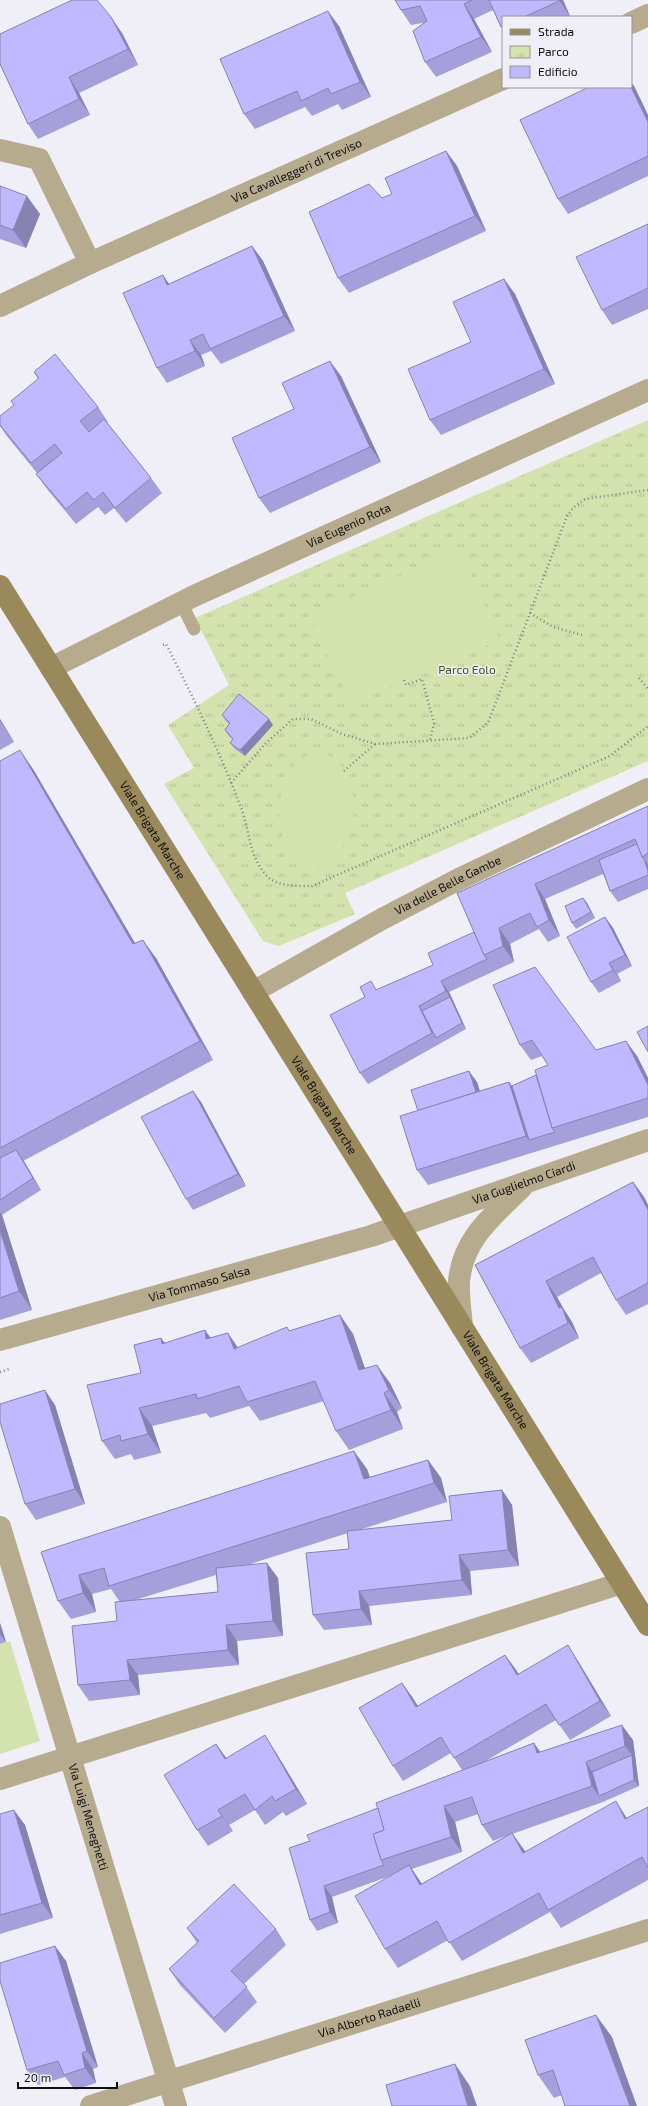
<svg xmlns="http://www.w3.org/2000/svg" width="648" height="2106" viewBox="0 0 648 2106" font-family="'Exo 2',sans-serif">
  <defs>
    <pattern id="park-tufts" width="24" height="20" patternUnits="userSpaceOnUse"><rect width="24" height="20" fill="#d4e3ad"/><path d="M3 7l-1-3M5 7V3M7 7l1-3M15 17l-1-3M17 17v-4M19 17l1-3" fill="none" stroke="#b5c294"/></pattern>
  </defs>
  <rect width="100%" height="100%" fill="#f0eff7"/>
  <polygon fill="url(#park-tufts)" points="648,420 648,761 345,893 355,914 279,946 263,941 164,784 194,768 168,725 229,685 195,618"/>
  <g fill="#d4e3ad">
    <polygon points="459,549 500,640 351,703 310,616"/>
    <path d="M 318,751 C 356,761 362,814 344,845 C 337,856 324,863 313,870 C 274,860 271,791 294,766 C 301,758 309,754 318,751 Z"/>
    <polygon points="10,1641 40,1741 0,1754 0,1644"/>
  </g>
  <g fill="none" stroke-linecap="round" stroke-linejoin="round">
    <g stroke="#818186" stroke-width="2.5" stroke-dasharray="1 3" stroke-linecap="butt">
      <polyline points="530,613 553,627 582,635"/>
      <path d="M 163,645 L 166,644 C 193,697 219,750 240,805 C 250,829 248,855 266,875 C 276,887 298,886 312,886 L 610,756 L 648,726"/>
      <polyline points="639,678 648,689"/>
      <polyline points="404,680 406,685 422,679 434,723 430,740"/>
      <polyline points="344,771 375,744"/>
      <polyline points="231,783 266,743 293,719 311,719 342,734 375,744 469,738 488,723 567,516 574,507 585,499 648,490"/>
      <polyline points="0,1372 9,1369"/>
    </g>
    <polyline stroke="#b6ab8d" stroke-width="13" points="181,602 194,629"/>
    <g stroke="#b6ab8d" stroke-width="22">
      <polyline points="631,23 648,15"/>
      <polyline points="0,150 39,159 90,263"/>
      <path id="s1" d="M 0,306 L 90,263 L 503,79"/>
      <path id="s2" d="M 51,668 L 194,596 L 648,390"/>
      <path id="s3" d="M 253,992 L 382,919 L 459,879 L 648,789"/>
      <path d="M 462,1327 C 461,1312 458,1296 459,1281 C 463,1238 494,1215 522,1187"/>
      <path id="s4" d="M 0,1340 L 371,1236 L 648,1140"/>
      <path id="s5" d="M 0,1527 L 176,2106"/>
      <polyline points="0,1779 622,1583"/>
      <path id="s6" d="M 91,2106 L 648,1930"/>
    </g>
    <path stroke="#9a895b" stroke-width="22" id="s7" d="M 0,586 L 648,1625"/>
  </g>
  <g fill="#a59fdb" fill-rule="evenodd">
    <polygon points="395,0 563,0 570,16 568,17 503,17 503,30 501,27 493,10 474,19 492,52 436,77 425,62 423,23 411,25 401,10"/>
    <polygon points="339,26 371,97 342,110 338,104 312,116 305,107 255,129 244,114"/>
    <polygon points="122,33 138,65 79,93 90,115 38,139 28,124 0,64"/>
    <polygon points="634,86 648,115 648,176 568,214 558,199"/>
    <polygon points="446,151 457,166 486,231 349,293 338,278 382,198 392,194"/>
    <polygon points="0,186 40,214 26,248 0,239"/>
    <polygon points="648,224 648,309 612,325 602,310"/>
    <polygon points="252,246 263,261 295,331 221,364 211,351 201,355 205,366 167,383 157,368 169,284"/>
    <polygon points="504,279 515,294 555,384 441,435 430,420"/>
    <polygon points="34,372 98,407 108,422 107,424 151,478 162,493 126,523 114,508 105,515 98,507 76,524 47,489 36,474 37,473 6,435 0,426 0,416 14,405 38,379"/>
    <polygon points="341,376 381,462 270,513 259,498 294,409"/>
    <polygon points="222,715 273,725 245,756 235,749 230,743 233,740 229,736 225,730 229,724 226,721"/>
    <polygon points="0,719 14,742 0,750"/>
    <polygon points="0,761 33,769 135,943 156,958 213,1060 23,1161 41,1190 2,1215 32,1310 0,1320"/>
    <polygon points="648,806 648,889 618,902 610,891 603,874 545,899 560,936 548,942 539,929 510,944 514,962 449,992 466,1029 368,1084 360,1073 365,997 377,990 433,965 474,932 457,893"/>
    <polygon points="583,898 587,903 595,918 576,929 572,923"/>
    <polygon points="605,917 613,928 632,966 617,974 621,981 599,993 591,982"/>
    <polygon points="493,985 596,1050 637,1056 648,1078 648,1117 428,1185 417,1170 418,1111 477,1082 480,1091 509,1082 512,1086 536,1075 548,1065 542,1056 531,1060 520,1045"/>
    <polygon points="201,1102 246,1186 193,1210 186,1199"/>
    <polygon points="633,1182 644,1197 648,1205 648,1304 626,1315 616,1300 601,1273 557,1297 563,1308 572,1322 579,1338 531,1363 520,1348 475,1265"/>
    <polygon points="340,1315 353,1334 365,1368 390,1383 402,1408 397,1412 403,1429 349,1450 336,1431 324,1401 260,1421 249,1406 210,1418 206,1413 152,1426 161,1453 134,1460 131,1454 115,1459 102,1441 141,1373 161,1338 165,1343 210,1338 238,1348 289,1331"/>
    <polygon points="55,1405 85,1504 36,1520 25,1504"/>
    <path d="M 428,1460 L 441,1478 L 447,1502 L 359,1530 L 452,1520 L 502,1490 L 512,1505 L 519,1566 L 470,1571 L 472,1595 L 369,1606 L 372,1625 L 324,1630 L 313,1615 L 349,1549 L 348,1533 L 247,1565 L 278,1578 L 283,1636 L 237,1641 L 239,1665 L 138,1675 L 140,1695 L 89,1701 L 78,1685 L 117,1621 L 120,1602 L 111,1589 L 92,1594 L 96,1612 L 71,1619 L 58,1601 L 41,1552 L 367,1469 L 370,1478 ZM 216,1575 L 218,1592 L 135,1600 Z"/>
    <polygon points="0,1623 6,1642 0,1644"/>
    <path d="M 505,1655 L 519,1674 L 578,1661 L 611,1716 L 570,1740 L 556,1720 L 484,1762 L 534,1743 L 540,1752 L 633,1740 L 639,1786 L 603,1802 L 512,1834 L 525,1852 L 627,1818 L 648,1807 L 648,1880 L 561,1928 L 550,1912 L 462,1961 L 448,1940 L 398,1968 L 385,1949 L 390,1876 L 332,1897 L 338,1923 L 317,1931 L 310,1920 L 310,1841 L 377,1808 L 462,1770 L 451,1753 L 403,1781 L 393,1766 L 402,1683 L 418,1706 ZM 478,1814 L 482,1825 L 493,1841 L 508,1835 L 422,1884 L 412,1869 L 462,1852 L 455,1822 Z"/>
    <polygon points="216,1744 226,1758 275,1751 307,1804 286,1816 283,1812 265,1825 255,1810 229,1825 233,1831 208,1846 197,1830"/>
    <polygon points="0,1814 25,1825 53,1918 0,1934"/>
    <polygon points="187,1928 276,1929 286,1945 244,1984 257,2002 225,2033 180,1985 169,1969 197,1943"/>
    <polygon points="55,1946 66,1961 98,2067 93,2069 96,2083 75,2090 65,2077 38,2085 27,2070"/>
    <polygon points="612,2037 565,2106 562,2095 554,2098 538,2075"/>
  </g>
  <g fill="#8682b2">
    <polygon points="559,0 563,0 570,16"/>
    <polygon points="464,4 474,19 492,52 481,37"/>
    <polygon points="328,11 339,26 371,97 360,82"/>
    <polygon points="111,17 122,33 138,65 128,49"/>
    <polygon points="69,77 79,93 90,115 79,99"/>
    <polygon points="631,82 634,86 648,115 648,122 631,87"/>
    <polygon points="446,151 457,166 486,231 475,216"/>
    <polygon points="27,196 40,214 26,248 13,230"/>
    <polygon points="252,246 263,261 295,331 284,316"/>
    <polygon points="163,275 174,291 167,285"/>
    <polygon points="504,279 515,294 555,384 544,369"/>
    <polygon points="190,340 201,355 205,366 195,351"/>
    <polygon points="330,361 341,376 381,462 370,447"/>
    <polygon points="0,719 14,742 0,721"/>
    <polygon points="269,719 273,725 245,756 240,750"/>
    <polygon points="20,750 33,769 146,962 133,944"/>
    <polygon points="644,859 648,865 648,871"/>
    <polygon points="535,884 545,899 560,936 549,920"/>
    <polygon points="583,898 587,903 595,918 591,912"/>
    <polygon points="605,917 613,928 632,966 625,955"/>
    <polygon points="499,928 510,944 514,962 503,946"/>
    <polygon points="143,940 156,958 213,1060 200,1041"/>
    <polygon points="609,963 617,974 621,981 613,970"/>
    <polygon points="441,981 449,992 466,1029 462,1023 450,997 446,991"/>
    <polygon points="419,1006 426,1017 436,1038 432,1033"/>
    <polygon points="626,1041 637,1056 648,1078 648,1085"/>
    <polygon points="469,1071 477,1082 484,1106 477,1095"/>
    <polygon points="509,1082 520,1097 529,1140 526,1136"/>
    <polygon points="193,1091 201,1102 246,1186 238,1174"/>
    <polygon points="16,1150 24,1161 41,1190 33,1178"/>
    <polygon points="633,1182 644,1197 648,1205 648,1210"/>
    <polygon points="0,1212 2,1215 32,1310 19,1291 0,1230"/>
    <polygon points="546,1281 557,1297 563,1308 572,1322 579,1338 559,1308"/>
    <polygon points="340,1315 353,1334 372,1389 359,1370"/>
    <polygon points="205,1330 218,1348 206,1339"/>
    <polygon points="228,1333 241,1352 234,1349"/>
    <polygon points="161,1338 174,1356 162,1344"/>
    <polygon points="377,1365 390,1383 402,1408 389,1390"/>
    <polygon points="45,1390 55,1405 85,1504 75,1489"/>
    <polygon points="384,1393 397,1412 403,1429 391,1410"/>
    <polygon points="139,1408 152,1426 161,1453 148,1434"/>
    <polygon points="354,1451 367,1469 377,1498 364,1479"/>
    <polygon points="428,1460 441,1478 447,1502 434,1483"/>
    <polygon points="502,1490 512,1505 519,1566 508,1550"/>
    <polygon points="459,1555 470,1571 472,1595 462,1580"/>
    <polygon points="267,1563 278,1578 283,1636 273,1621"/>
    <polygon points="79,1575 92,1594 96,1612 83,1593"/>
    <polygon points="359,1591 369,1606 372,1625 361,1609"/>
    <polygon points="0,1623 6,1642 0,1634"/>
    <polygon points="226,1625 237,1641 239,1665 228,1650"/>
    <polygon points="568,1645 578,1661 611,1716 600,1701"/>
    <polygon points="505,1655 516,1670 528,1690 517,1675"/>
    <polygon points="127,1660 138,1675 140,1695 130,1680"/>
    <polygon points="402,1683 413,1698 427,1722 416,1707"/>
    <polygon points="622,1725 633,1740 639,1786 634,1780 632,1755 625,1746"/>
    <polygon points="265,1735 275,1751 307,1804 296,1789"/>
    <polygon points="534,1743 545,1759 537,1753"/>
    <polygon points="216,1744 227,1759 225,1759"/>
    <polygon points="586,1762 596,1778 599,1796 592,1786"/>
    <polygon points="616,1801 628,1820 625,1819"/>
    <polygon points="444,1806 455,1822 462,1852 451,1837"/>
    <polygon points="14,1810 25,1825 53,1918 42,1903"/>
    <polygon points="218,1810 229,1825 233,1831 222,1816"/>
    <polygon points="512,1833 525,1851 536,1872 523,1853"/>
    <polygon points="409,1865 422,1884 420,1885"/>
    <polygon points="324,1886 332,1897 338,1923 330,1912"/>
    <polygon points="55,1946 66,1961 98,2067 87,2051"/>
    <polygon points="596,2015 612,2037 637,2106 630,2106"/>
    <polygon points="82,2053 93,2069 96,2083 85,2068"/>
    <polygon points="455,2064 470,2086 477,2106 468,2106"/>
  </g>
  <g fill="#c0b9ff" stroke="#8682b2">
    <polygon points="72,0 97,0 111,17 128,49 69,77 79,99 28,124 0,64 0,34"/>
    <polygon points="395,0 472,0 464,4 481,37 425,62 413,31 427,21 420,6 401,10"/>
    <polygon points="489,0 559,0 559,1 524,17 503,17 503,26 501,27"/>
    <polygon points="328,11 360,82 331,94 328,88 301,101 297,91 244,114 220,59"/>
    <polygon points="589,87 631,87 648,122 648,156 558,199 520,120"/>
    <polygon points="446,151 475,216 338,278 309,212 369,184 382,198 392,194 385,178"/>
    <polygon points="0,186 27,196 13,230 0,225"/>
    <polygon points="648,224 648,288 602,310 576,257"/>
    <polygon points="252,246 284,316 210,349 203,334 190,340 195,351 157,368 123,293 163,275 167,285"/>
    <polygon points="504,279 544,369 430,420 408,369 471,342 453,302"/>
    <polygon points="55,354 98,407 80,421 89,432 104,419 151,478 115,508 103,492 94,500 87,492 66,509 36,474 62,453 55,444 31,463 0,425 0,416 14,405 11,401 39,378 34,372"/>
    <polygon points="330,361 370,447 259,498 232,438 294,409 282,383"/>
    <polygon points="239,694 269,719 240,750 230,743 233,739 225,730 230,723 222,715"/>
    <polygon points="20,750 133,944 143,940 200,1041 0,1148 0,761"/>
    <polygon points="648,806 648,853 642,857 635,839 535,884 549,920 537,927 530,913 499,928 503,946 484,955 457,893"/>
    <polygon points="637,844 642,857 644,859 648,871 648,875 610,891 599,860"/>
    <polygon points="583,898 591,912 572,923 565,906"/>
    <polygon points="605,917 625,955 609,963 613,970 591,982 567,937"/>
    <polygon points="474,932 484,955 487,959 441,981 446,991 419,1006 432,1033 360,1073 330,1015 365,997 360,987 371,981 376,990 433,965 428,953"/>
    <polygon points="535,967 596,1050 626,1041 648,1085 648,1098 552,1128 535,1070 548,1065 532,1040 520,1045 493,985"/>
    <polygon points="450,997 462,1023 436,1038 422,1011"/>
    <polygon points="648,1026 648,1052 637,1032"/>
    <polygon points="469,1071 476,1092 418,1111 411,1090"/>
    <polygon points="536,1075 552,1128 555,1132 529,1140 512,1086"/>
    <polygon points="509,1082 526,1136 417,1170 400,1116"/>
    <polygon points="193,1091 238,1174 186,1199 141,1117"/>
    <polygon points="16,1150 33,1178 0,1200 0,1158"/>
    <polygon points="633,1182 648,1210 648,1283 616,1300 593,1257 546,1281 559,1308 562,1307 568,1323 520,1348 475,1265"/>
    <polygon points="0,1230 19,1291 0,1298"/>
    <polygon points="340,1315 359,1370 377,1365 389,1390 384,1393 391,1410 336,1431 315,1381 247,1402 239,1386 197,1399 196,1394 139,1408 148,1434 121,1441 120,1435 102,1441 87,1385 141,1373 134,1345 161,1338 162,1344 205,1330 206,1339 228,1333 234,1349 287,1327 289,1331"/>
    <polygon points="45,1390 75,1489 25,1504 0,1422 0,1404"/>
    <polygon points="354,1451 364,1479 428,1460 434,1483 109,1586 104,1568 79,1575 83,1593 58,1601 41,1552"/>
    <polygon points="502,1490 508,1550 459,1555 462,1580 359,1591 361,1609 313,1615 306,1553 349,1549 347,1531 452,1520 449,1496"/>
    <polygon points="267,1563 273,1621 226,1625 228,1650 127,1660 130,1680 78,1685 72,1626 117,1621 115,1602 218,1592 216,1568"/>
    <polygon points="568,1645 600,1701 559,1725 546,1704 454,1758 441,1737 393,1766 359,1708 402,1683 416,1707 505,1655 517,1675"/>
    <polygon points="622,1725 625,1746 586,1762 592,1786 482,1825 472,1797 444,1806 451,1837 381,1860 373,1834 384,1830 376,1803 534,1743 537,1753"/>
    <polygon points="265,1735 296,1789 275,1801 272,1796 255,1810 245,1794 218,1810 222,1816 197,1830 164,1775 216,1744 225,1759"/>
    <polygon points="632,1755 634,1780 599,1796 592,1772"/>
    <polygon points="616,1801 625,1819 648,1807 648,1868 642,1857 548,1910 539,1893 449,1943 437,1921 385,1949 355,1896 409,1865 420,1885 512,1833 523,1853"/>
    <polygon points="378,1808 384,1830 373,1834 381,1860 384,1865 324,1886 330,1912 310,1920 289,1848 310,1841 307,1835"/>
    <polygon points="14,1810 42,1903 0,1915 0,1814"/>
    <polygon points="234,1884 276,1929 231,1971 247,1987 214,2018 169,1969 199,1941 187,1928"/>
    <polygon points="55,1946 87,2051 82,2053 85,2068 64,2075 58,2061 27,2070 0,1981 0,1963"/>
    <polygon points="596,2015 630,2106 564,2106 565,2106 553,2070 538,2075 525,2040"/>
    <polygon points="455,2064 468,2106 392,2106 386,2085"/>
  </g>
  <g text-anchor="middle" stroke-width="3" stroke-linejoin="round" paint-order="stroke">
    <g font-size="12" fill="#0e0e11" stroke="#f0eff7">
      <text dy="4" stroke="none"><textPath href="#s1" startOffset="326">Via Cavalleggeri di Treviso</textPath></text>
      <text dy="4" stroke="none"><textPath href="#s2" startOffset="330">Via Eugenio Rota</textPath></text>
      <text dy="4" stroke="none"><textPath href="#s7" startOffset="288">Viale Brigata Marche</textPath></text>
      <text dy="4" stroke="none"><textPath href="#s3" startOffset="222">Via delle Belle Gambe</textPath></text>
      <text dy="4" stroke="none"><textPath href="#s7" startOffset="612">Viale Brigata Marche</textPath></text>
      <text dy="4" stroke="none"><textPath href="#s4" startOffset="547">Via Guglielmo Ciardi</textPath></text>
      <text dy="4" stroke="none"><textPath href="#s4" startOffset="207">Via Tommaso Salsa</textPath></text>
      <text dy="4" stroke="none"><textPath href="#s7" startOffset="936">Viale Brigata Marche</textPath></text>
      <text dy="4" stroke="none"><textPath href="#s5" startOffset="303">Via Luigi Meneghetti</textPath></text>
      <text dy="4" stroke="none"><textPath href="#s6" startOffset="292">Via Alberto Radaelli</textPath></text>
    </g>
    <g font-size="12" fill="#44501c" stroke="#f0eff7">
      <text x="467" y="674">Parco Eolo</text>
    </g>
  </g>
  <rect x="502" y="16" width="130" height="72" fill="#f0eff7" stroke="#96959b"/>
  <rect x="510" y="29" width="20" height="6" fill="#9a895b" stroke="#96959b"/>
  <text x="538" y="36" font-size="12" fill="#0e0e11">Strada</text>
  <rect x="510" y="46" width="20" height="12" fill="url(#park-tufts)" stroke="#96959b"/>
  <text x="538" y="56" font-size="12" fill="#0e0e11">Parco</text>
  <rect x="510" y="66" width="20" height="12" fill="#c0b9ff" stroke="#96959b"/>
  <text x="538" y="76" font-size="12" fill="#0e0e11">Edificio</text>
  <path d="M18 2082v6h99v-6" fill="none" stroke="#0e0e11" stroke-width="2"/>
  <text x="24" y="2082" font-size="12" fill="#0e0e11" stroke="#f0eff7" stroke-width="3" paint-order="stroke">20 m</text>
</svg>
